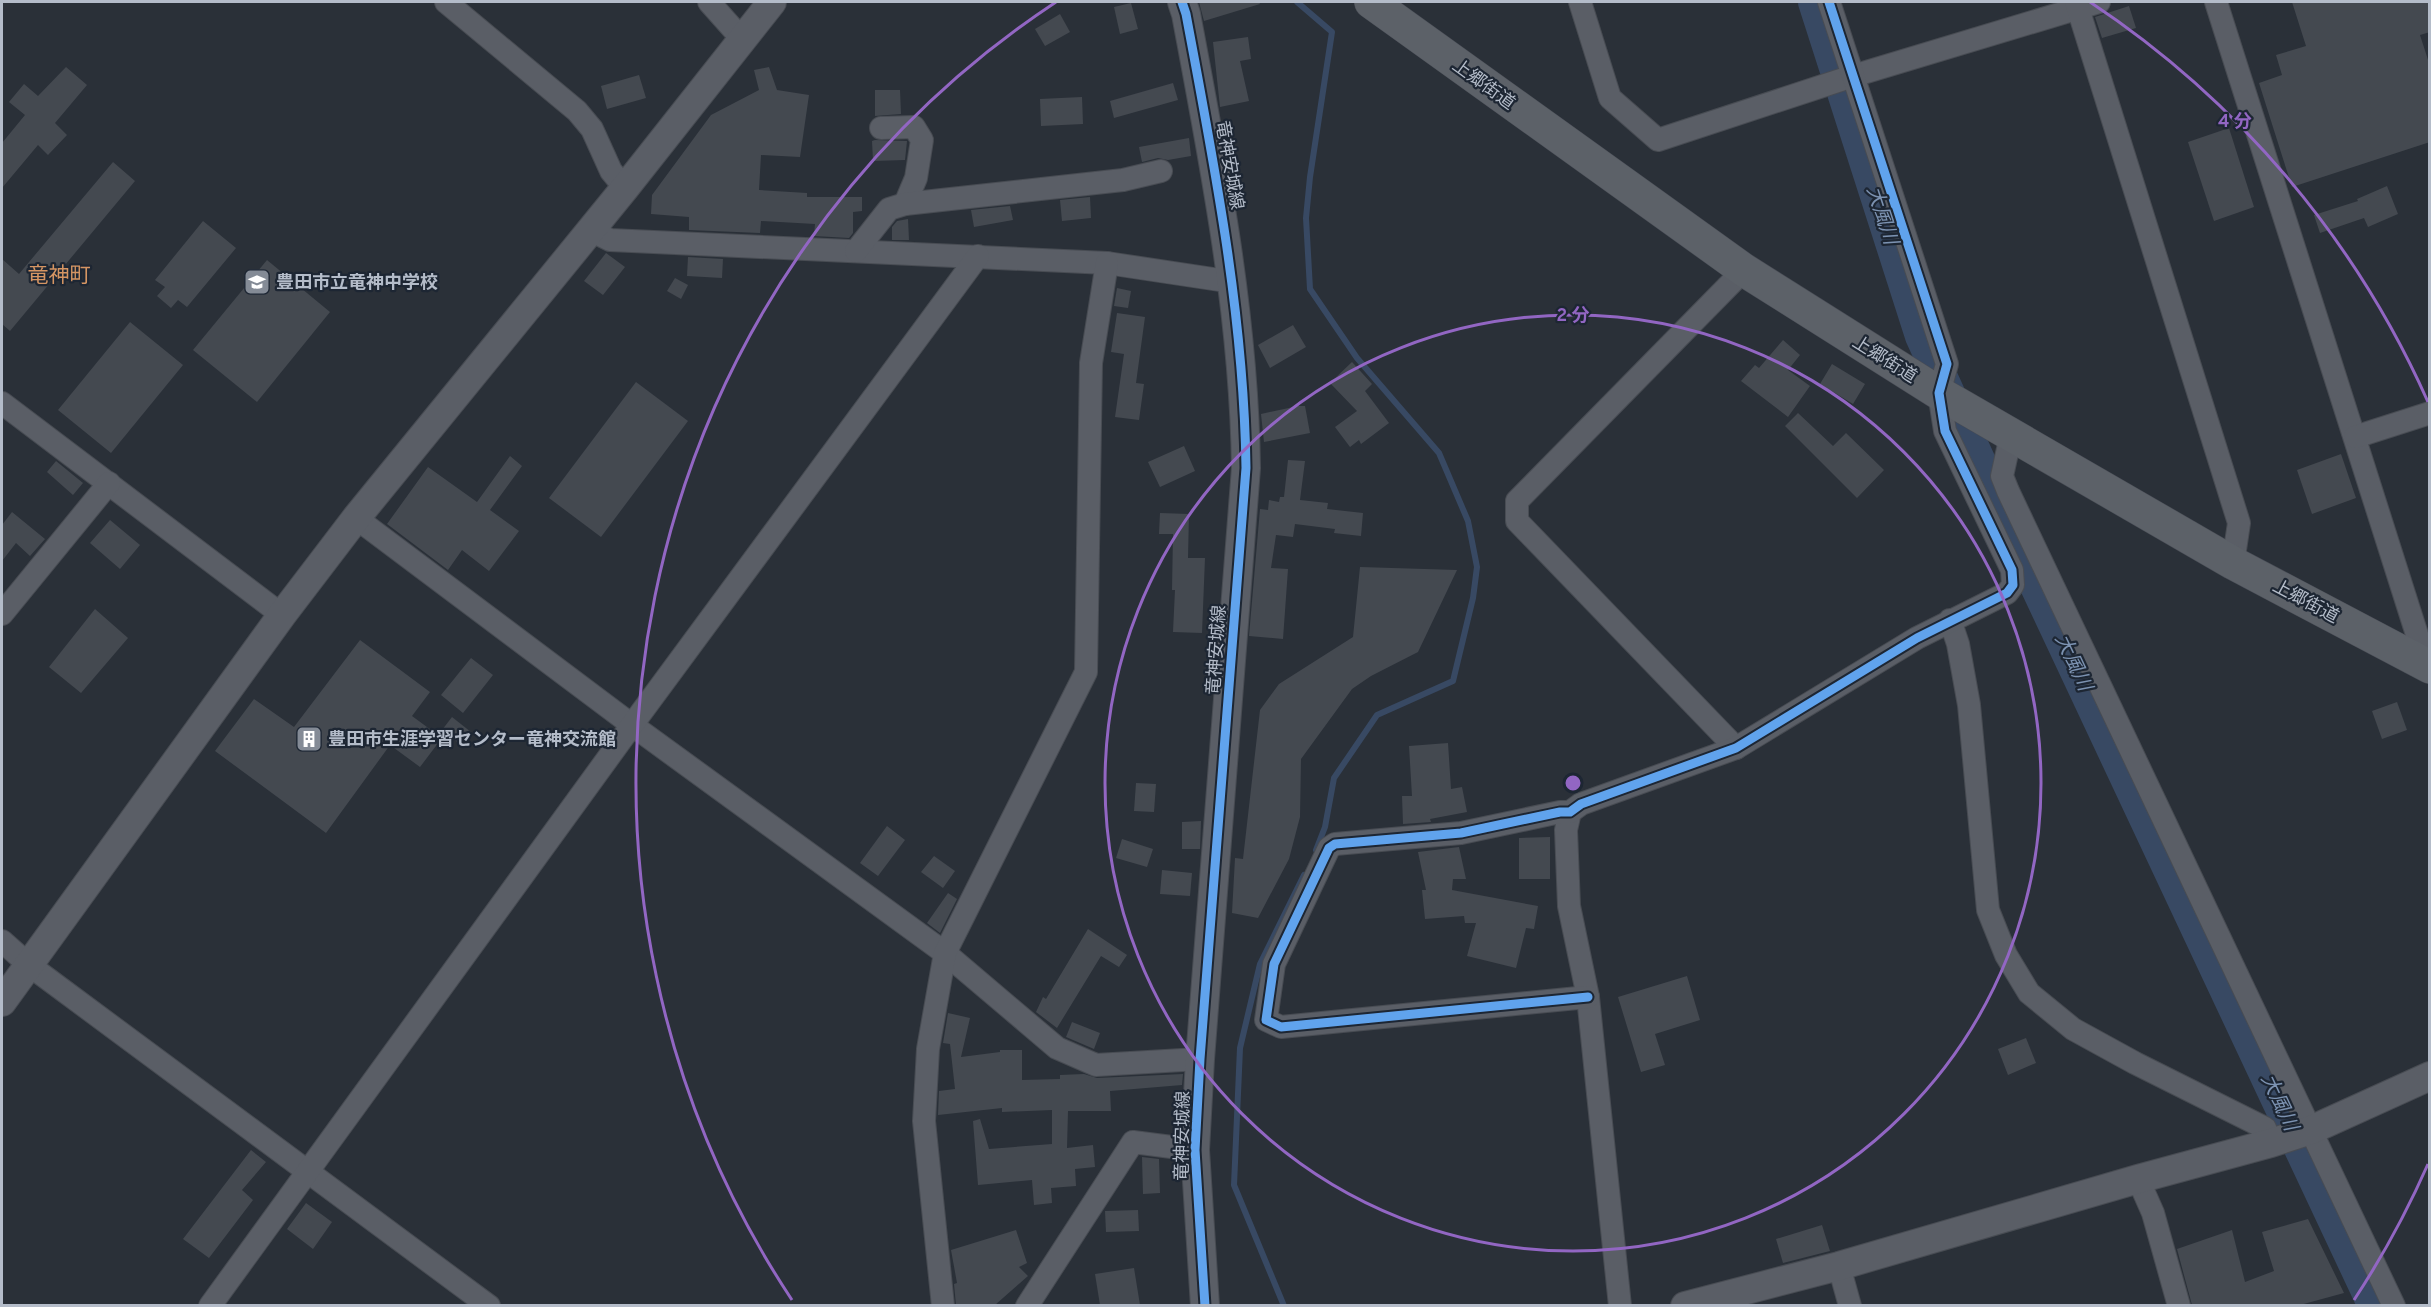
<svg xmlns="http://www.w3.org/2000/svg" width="2431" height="1307" viewBox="0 0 2431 1307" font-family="Overpass,'Noto Sans JP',sans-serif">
  <rect width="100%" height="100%" fill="#2a3038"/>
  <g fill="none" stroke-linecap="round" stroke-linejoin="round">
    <g stroke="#384963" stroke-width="6">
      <polyline points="1297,2 1332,32 1310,177 1306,218 1310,289 1357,358 1439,453 1468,521 1477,567 1473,598 1453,681 1377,715 1334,778 1325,827 1316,850"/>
      <polyline points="1284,1306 1234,1185 1240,1048 1260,964 1304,875"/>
    </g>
    <polyline stroke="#384963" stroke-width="34" points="1815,2 1922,336 1989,484 2375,1306"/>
  </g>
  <g fill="#444950">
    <polygon points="1199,2 1259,2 1260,4 1204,21"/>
    <polygon points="2292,2 2430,2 2430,32 2420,35 2430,66 2430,142 2292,187 2259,83 2282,75 2276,55 2306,46"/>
    <polygon points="1131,3 1138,29 1120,34 1114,7"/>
    <polygon points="2129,6 2136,28 2102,38 2095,17"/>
    <polygon points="1060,14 1070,32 1045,46 1035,29"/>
    <polygon points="1248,37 1251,59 1240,61 1249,101 1220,107 1213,42"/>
    <polygon points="66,67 87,85 55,123 67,135 48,155 38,145 2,188 2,143 25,115 9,102 24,84 38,96"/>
    <polygon points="769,67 777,90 809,95 800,157 761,155 759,190 807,193 807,197 862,197 862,211 853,212 853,233 849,238 814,236 815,224 761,221 760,233 689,230 689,217 651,214 652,195 711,115 759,90 754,70"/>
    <polygon points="639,75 646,98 607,109 601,86"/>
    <polygon points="1173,83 1178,100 1114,118 1110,101"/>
    <polygon points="875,90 900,90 901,114 875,116"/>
    <polygon points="1082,97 1083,124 1041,126 1040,99"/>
    <polygon points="2229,128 2254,207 2214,221 2188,142"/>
    <polygon points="1189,138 1191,156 1168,160 1158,158 1142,162 1139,147"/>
    <polygon points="875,140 907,141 905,160 873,161 872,141"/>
    <polygon points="113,162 135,181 10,331 2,324 2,259 19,274"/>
    <polygon points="2387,186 2398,214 2368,227 2364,218 2320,233 2314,215 2358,201 2357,199"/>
    <polygon points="1090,197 1091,218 1062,221 1060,200"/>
    <polygon points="1010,206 1013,220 974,227 971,210"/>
    <polygon points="908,219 909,240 892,240 892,227 897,221"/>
    <polygon points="203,221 236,248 187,307 178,300 171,308 157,296 165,287 155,280"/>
    <polygon points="606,253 625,267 603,295 584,281"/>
    <polygon points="688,257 723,259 722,278 687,276"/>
    <polygon points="267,260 330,312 257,402 193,350"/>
    <polygon points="675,278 688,285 681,299 667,291"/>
    <polygon points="1117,288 1131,291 1128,308 1114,306"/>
    <polygon points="1117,313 1145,317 1136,383 1144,384 1139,420 1115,417 1124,354 1111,352"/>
    <polygon points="130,322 183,365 111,453 58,410"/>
    <polygon points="1293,325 1306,347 1270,368 1258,345"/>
    <polygon points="1783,340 1800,355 1788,370 1810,386 1788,417 1741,381 1755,365 1759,368"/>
    <polygon points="1352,362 1372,384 1365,391 1389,423 1361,444 1359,440 1350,447 1335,427 1357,411 1330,383"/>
    <polygon points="1832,364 1865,384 1853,404 1820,384"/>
    <polygon points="636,382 688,421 601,537 549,498"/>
    <polygon points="1298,406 1305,406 1310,433 1264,442 1261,414"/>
    <polygon points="1798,413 1833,446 1846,433 1884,470 1857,498 1785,426"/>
    <polygon points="1184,446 1195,471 1160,487 1148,462"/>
    <polygon points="2341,454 2356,498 2312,514 2297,470"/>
    <polygon points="510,456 522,466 490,510 519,531 489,571 462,550 448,570 387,524 428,467 477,502"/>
    <polygon points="1288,460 1305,461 1300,500 1328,503 1327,509 1363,513 1361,536 1334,533 1335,529 1295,524 1293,537 1276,535 1271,568 1288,569 1283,639 1249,636 1260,509 1268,510 1269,500 1279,502 1280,497 1284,497"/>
    <polygon points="56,461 83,483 73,495 47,472"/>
    <polygon points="12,512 45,539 30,556 16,543 2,561 2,525"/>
    <polygon points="1160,513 1189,514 1188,558 1205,558 1202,633 1173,632 1175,590 1172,590 1173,534 1159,534"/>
    <polygon points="110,520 140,545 120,569 90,543"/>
    <polygon points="1360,567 1457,570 1418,652 1371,676 1352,689 1301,759 1300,817 1289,859 1258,918 1232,913 1235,858 1243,859 1260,710 1279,684 1353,637"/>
    <polygon points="95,609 128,638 81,693 49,667"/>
    <polygon points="360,640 430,692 412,716 442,738 420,767 390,745 326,833 215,751 254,699 294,727"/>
    <polygon points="471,658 493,675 463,713 441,695"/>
    <polygon points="2397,702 2407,730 2382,739 2372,711"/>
    <polygon points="452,717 471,732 461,745 442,730"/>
    <polygon points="1448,743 1451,789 1462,787 1467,812 1430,819 1431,822 1403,824 1402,796 1412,796 1409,746"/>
    <polygon points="1136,783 1156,784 1154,812 1134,811"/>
    <polygon points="1201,821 1200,849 1182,849 1182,822"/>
    <polygon points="887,826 905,840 878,876 860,863"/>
    <polygon points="1550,837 1550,879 1519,879 1519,838"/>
    <polygon points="1122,839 1153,849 1147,867 1116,858"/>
    <polygon points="1459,847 1466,879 1453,879 1452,890 1538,906 1534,929 1526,928 1516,968 1467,956 1476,923 1465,923 1464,916 1425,919 1422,890 1426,890 1418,852"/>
    <polygon points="934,856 955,871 943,888 921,872"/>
    <polygon points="1162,870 1192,873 1190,896 1160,894"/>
    <polygon points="948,893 957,899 940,933 927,923"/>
    <polygon points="1088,929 1127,955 1119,967 1101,956 1057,1028 1036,1012 1043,997 1046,999"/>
    <polygon points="1687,976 1700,1020 1655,1034 1665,1065 1641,1072 1618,997"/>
    <polygon points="948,1013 970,1018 961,1057 1000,1052 1000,1050 1022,1050 1022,1080 1060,1079 1060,1075 1084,1074 1097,1078 1183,1074 1182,1085 1110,1091 1111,1111 1068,1111 1067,1148 1093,1145 1095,1167 1075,1169 1076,1186 1051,1188 1052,1203 1034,1205 1032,1180 978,1185 973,1121 980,1119 989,1149 1052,1144 1052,1110 1002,1112 1002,1108 938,1115 939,1091 955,1089 950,1044 943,1043"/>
    <polygon points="1072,1022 1100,1033 1094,1049 1066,1037"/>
    <polygon points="2026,1038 2036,1063 2008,1075 1998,1049"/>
    <polygon points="251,1150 266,1162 242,1190 253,1200 209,1258 183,1239"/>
    <polygon points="1142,1157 1159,1159 1160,1193 1143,1194"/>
    <polygon points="306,1203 332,1222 313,1249 287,1229"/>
    <polygon points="1138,1210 1139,1231 1106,1232 1105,1211"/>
    <polygon points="2308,1219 2344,1293 2300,1305 2192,1305 2177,1249 2232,1230 2245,1282 2274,1271 2262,1232"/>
    <polygon points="1822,1225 1830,1251 1783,1263 1776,1239"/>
    <polygon points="1016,1230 1027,1263 1019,1267 1028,1276 995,1305 956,1305 954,1284 957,1283 951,1250"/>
    <polygon points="1134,1268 1140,1305 1100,1305 1095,1274"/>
  </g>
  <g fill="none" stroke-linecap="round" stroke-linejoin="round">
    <g stroke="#484c53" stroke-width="24">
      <g id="minor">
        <polyline points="446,2 577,111 592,129 611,171 625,188"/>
        <polyline points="709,2 742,39"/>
        <polyline points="1580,2 1610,98 1658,140 1853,76 2099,2"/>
        <polyline points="2076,2 2239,523 2233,563"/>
        <polyline points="2216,2 2427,666"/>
        <polyline points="881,128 914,127 922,140 916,178 905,204"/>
        <polyline points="590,230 610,240 1107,263 1233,282"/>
        <polyline points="856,251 889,209 905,204 1123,180 1161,171"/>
        <polyline points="2,403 282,615"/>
        <polyline points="2011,435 2002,476 2008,491 2394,1306"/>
        <polyline points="2355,437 2430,413"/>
        <polyline points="356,518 632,725 945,953 1057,1048 1096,1065 1200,1059"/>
        <polyline points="2,614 109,483"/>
        <polyline points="1950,620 1958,644 1969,705 1988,910 2006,955 2029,993 2073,1029 2135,1063 2265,1128 2271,1143"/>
        <polyline points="1736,748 1517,521 1517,501 1744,270"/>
        <polyline points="1570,812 1566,830 1569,906 1588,997 1620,1306"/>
        <polyline points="2,941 29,965 489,1306"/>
        <polyline points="1588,997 1281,1027 1266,1020 1274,964 1329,848 1335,844 1461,833 1560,812 1570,812 1581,804 1736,748 1917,638 2007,593 2013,585 2012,570 1945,431 1939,393 1947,364 1829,2"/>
        <polyline points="2138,1179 2153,1213 2179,1306"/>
        <polyline points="1839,1266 1850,1306"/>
        <polyline points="210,1306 632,725 978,256"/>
        <polyline points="943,1306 924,1121 928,1049 945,953 1086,672 1091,363 1107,263"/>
        <polyline points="1027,1306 1133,1142 1195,1150"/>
      </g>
    </g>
    <g stroke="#484c53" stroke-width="30">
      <g id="tertiary">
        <path d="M 1182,2 L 1186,14 C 1214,164 1244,314 1246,468 L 1200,1059 L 1195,1150 L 1205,1306"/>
        <polyline points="2,1002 282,615 356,518 625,188 772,2"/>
        <polyline points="1685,1306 1839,1266 2138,1179 2271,1143 2311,1130 2430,1076"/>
      </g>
    </g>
    <g stroke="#484c55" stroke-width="34">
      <polyline id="primary" points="1371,2 1744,270 1939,393 2233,563 2430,667"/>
    </g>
    <use href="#minor" stroke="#5a5e66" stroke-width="22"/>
    <use href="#tertiary" stroke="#5a5e66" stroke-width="28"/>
    <use href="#primary" stroke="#5c6168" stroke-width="33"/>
    <g stroke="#1d2633" stroke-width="13">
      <g id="cycleway">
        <path d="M 1182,2 L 1186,14 C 1214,164 1244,314 1246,468 L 1200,1059 L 1195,1150 L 1205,1306"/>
        <polyline points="1588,997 1281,1027 1266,1020 1274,964 1329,848 1335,844 1461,833 1560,812 1570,812 1581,804 1736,748 1917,638 2007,593 2013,585 2012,570 1945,431 1939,393 1947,364 1829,2"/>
      </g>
    </g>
    <use href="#cycleway" stroke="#60a3ed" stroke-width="9"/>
  </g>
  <g fill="none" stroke="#9266c3" stroke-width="3">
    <circle cx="1573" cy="783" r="468"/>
    <path d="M2428 1164A936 936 0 0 1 2354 1300M792 1300A936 936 0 0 1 1056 2M2090 2A936 936 0 0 1 2428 402"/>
  </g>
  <defs>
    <g id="school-square" transform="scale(1.35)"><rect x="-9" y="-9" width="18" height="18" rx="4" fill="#848b96" stroke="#1d2633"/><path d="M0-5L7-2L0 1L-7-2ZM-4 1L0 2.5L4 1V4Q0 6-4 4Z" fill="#fff"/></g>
    <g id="building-square" transform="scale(1.35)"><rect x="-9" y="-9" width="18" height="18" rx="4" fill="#848b96" stroke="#1d2633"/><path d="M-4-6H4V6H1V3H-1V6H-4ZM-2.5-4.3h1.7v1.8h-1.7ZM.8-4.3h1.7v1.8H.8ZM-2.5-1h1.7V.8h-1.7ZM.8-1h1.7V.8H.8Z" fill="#fff"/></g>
  </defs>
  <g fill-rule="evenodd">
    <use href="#school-square" x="257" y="282"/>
    <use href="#building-square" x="309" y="739"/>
  </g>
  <g text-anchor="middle" stroke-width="4.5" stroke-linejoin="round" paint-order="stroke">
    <g font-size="18" fill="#b4bcc9" stroke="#1d2633">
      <text transform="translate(1484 84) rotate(36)" y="6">上郷街道</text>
      <text transform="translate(1230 165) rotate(80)" y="6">竜神安城線</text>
      <text transform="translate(1885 359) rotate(32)" y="6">上郷街道</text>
      <text transform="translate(2306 601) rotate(28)" y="6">上郷街道</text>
      <text transform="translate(1216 650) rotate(-86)" y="6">竜神安城線</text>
      <text transform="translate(1182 1136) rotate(-89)" y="6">竜神安城線</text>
    </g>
    <g font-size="18" font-weight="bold" fill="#b4bcc9" stroke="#1d2633" text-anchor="start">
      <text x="276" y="288">豊田市立竜神中学校</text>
      <text x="328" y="745">豊田市生涯学習センター竜神交流館</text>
    </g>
    <g font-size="20" font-style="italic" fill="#7c92b1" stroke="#1d2633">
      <text transform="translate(1883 215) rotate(72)" y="7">大風川</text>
      <text transform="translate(2074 662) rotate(65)" y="7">大風川</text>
      <text transform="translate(2280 1102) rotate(65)" y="7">大風川</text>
    </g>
    <g font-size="21" fill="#d59563" stroke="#1d2633">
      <text x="59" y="282">竜神町</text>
    </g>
  </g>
  <circle cx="1573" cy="783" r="9" fill="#9266c3" stroke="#1d2633" stroke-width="3"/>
  <g font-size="18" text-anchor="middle" font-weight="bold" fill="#9266c3" stroke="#1d2633" stroke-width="4.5" stroke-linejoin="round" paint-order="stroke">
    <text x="2235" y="127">4 分</text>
    <text x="1573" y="321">2 分</text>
  </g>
  <rect width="2431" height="1307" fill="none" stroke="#b4bcc9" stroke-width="6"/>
</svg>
